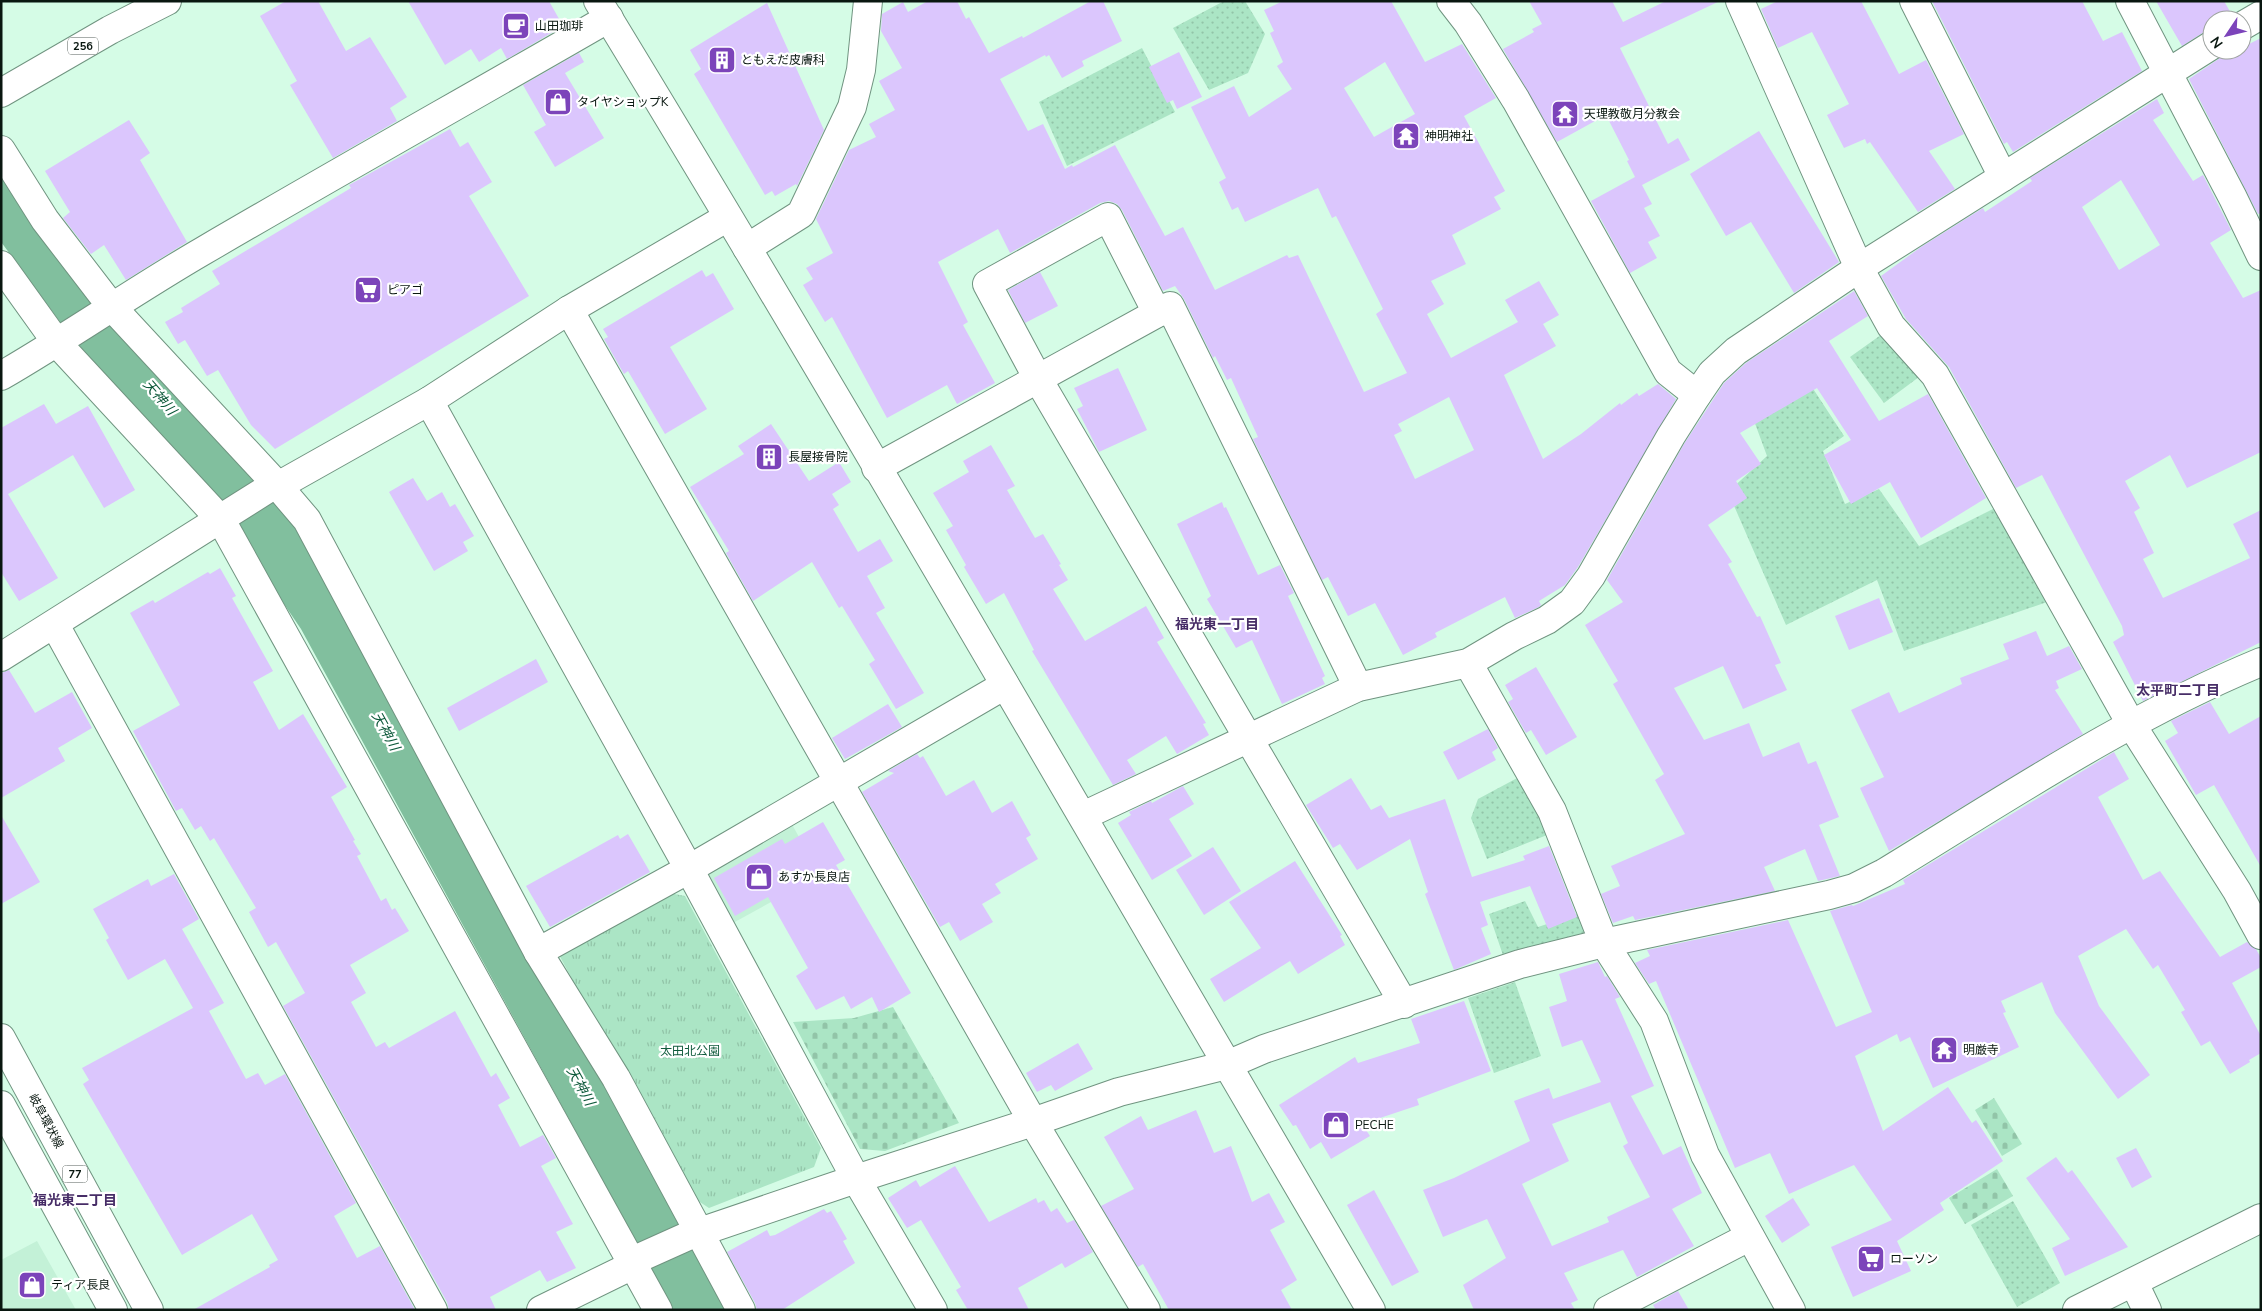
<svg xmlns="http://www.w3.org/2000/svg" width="2262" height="1311" viewBox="0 0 2262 1311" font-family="'Nunito Sans','Noto Sans JP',sans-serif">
  <defs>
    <pattern id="grass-dots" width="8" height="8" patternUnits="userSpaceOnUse" patternTransform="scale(1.25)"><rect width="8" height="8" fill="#abe5c5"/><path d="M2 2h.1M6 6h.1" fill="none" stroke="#92c4a8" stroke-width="1.8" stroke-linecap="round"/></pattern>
    <pattern id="cemetery-stones" width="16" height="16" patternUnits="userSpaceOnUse" patternTransform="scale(1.25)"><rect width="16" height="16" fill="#abe5c5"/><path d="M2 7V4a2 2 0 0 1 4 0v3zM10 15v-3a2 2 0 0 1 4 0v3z" fill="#92c4a8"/></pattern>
    <pattern id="park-tufts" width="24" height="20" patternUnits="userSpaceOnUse" patternTransform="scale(1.25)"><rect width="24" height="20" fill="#abe5c5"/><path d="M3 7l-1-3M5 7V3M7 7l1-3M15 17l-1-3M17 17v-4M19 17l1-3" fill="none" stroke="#92c4a8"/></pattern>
  </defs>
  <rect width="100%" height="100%" fill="#d5fce6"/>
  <g fill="#c3f1d7">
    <polygon points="789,819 820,875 733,923 705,870"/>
    <polygon points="37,1241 76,1310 1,1310 1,1260"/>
  </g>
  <g fill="url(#grass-dots)">
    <polygon points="1224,1 1245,1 1265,34 1248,73 1209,90 1173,28"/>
    <polygon points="1142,48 1175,112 1067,166 1039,102"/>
    <polygon points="1885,332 1919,377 1884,403 1850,357"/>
    <polygon points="1808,381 1844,436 1823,451 1845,504 1879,489 1919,546 1997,507 2050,601 1904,651 1877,580 1786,625 1728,492 1767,456 1753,418"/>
    <polygon points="1521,776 1552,833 1487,859 1471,818 1478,799"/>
    <polygon points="1525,901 1538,927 1580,913 1588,934 1506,964 1489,914"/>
    <polygon points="1515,982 1541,1056 1494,1073 1468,998"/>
    <polygon points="2013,1201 2060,1283 2017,1307 1971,1225"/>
  </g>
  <g fill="url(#cemetery-stones)">
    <polygon points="893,1007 959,1123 885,1151 860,1149 793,1022 854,1018"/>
    <polygon points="1994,1098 2022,1144 2002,1156 1975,1110"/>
    <polygon points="1997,1169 2013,1196 1965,1224 1949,1198"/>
  </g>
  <polygon fill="url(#park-tufts)" points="664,892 685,896 821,1148 814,1167 709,1208 689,1195 558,953"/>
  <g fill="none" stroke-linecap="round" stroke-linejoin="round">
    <polyline stroke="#81bf9e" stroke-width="52" points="1,198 88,316 228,476 323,615 703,1310"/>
  </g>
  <g fill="#dbc6fd" fill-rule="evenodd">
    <polygon points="286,1 318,1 346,51 370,37 407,97 390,108 397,121 333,158 290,85 297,81 260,16"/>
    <polygon points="408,1 549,1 563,26 507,59 501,48 479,62 471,49 445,65"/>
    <path d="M 928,1 L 957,1 L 966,19 L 969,17 L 989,53 L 1022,36 L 1023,38 L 1091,1 L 1103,1 L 1122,41 L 1082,61 L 1084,66 L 1062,78 L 1049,55 L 1046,57 L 1045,55 L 1000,79 L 1028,131 L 1043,124 L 1065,169 L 1072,165 L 1073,167 L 1115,145 L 1165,236 L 1183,227 L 1215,290 L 1287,255 L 1289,258 L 1298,255 L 1364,392 L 1407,373 L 1376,314 L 1383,309 L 1336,216 L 1332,218 L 1318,188 L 1245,222 L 1238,207 L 1232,210 L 1219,182 L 1226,178 L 1191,107 L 1234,86 L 1249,117 L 1292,89 L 1277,66 L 1283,62 L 1270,33 L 1274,31 L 1264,10 L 1283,1 L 1391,1 L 1425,62 L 1462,44 L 1496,98 L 1464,116 L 1505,191 L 1494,197 L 1501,209 L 1452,235 L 1466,264 L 1431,281 L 1444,304 L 1427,314 L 1451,358 L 1518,322 L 1505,300 L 1539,281 L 1559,315 L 1543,324 L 1556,346 L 1504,375 L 1543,459 L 1581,434 L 1620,403 L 1621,405 L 1637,393 L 1639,396 L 1658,384 L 1676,399 L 1578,567 L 1565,585 L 1539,601 L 1541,605 L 1539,607 L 1515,618 L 1505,597 L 1435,633 L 1437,637 L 1403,655 L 1375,603 L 1348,616 L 1328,577 L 1322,580 L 1253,439 L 1258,437 L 1231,378 L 1227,380 L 1215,356 L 1213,358 L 1184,299 L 1175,286 L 1163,291 L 1122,210 L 1117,204 L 1109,201 L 1100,203 L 1010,253 L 998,229 L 938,262 L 968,322 L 963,325 L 995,383 L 957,404 L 947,385 L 887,418 L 832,317 L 825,322 L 803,285 L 813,279 L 806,268 L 833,253 L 816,219 L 849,150 L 876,137 L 869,124 L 895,110 L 879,81 L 902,68 L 881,31 L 882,14 L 903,2 L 908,12 ZM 1385,62 L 1415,114 L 1374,137 L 1344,88 ZM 1449,397 L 1474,450 L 1415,479 L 1394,435 L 1402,431 L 1398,424 Z"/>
    <polygon points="1529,1 1612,1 1623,22 1666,1 1720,1 1620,48 1668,144 1678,138 1690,160 1642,185 1652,204 1644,208 1660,236 1648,242 1657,258 1630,273 1591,201 1635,177 1627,161 1629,160 1606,115 1557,142 1503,49 1534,32 1532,29 1542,24"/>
    <polygon points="1778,1 1861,1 1899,74 1926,60 1964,134 1929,151 1955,189 1918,212 1870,142 1867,144 1865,139 1844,148 1827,115 1849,104 1812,32 1778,48 1761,9"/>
    <polygon points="1932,1 2082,1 2103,41 2122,32 2142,71 2013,152 2007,142 2004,144"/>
    <polygon points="2156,1 2224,1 2232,15 2228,20 2212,20 2212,29 2204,32 2182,46"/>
    <polygon points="767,3 824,130 797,186 796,184 775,196 772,191 765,195 694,74 701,69 690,50"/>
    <polygon points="2261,38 2261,213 2258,214 2189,79 2220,58 2226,50 2242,50 2242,42 2247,40 2249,44"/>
    <polygon points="1179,52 1202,97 1177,109 1173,100 1167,103 1149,67"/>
    <polygon points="579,53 584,62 565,73 604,138 555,167 534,132 546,125 523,85"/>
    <path d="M 2157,99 L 2164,113 L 2153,120 L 2193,181 L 2203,175 L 2231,230 L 2210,243 L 2243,298 L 2261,290 L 2261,452 L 2187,488 L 2170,455 L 2125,481 L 2140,508 L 2134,512 L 2154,553 L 2143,559 L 2163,598 L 2250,558 L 2233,524 L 2261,510 L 2261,642 L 2143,701 L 2113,642 L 2124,635 L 2122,626 L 2042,475 L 2016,488 L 1949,367 L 1906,319 L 1881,276 L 1921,247 L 1983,208 L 1985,212 L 2032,181 L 2030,178 ZM 2121,180 L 2160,245 L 2119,270 L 2082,207 Z"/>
    <polygon points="129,120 150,153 140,160 187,242 126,280 104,245 91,254 63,218 70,212 45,171"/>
    <polygon points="450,129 460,147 468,142 492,182 469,196 529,296 275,449 251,425 218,370 207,376 185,340 178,344 165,322 183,312 181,308 220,284 212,271 351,188 349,185"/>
    <polygon points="1759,131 1839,262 1794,293 1751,222 1726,236 1690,174"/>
    <polygon points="702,270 706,277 713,273 734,309 670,347 707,409 665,434 628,371 624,374 604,339 608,337 603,329"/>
    <polygon points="1040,272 1058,306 1025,323 1008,290"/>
    <polygon points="1854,291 1868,316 1829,341 1879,421 1928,394 1986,498 1921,538 1890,482 1851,504 1824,455 1851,440 1817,388 1740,433 1761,464 1736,481 1747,498 1708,525 1732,562 1728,564 1757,617 1760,616 1781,663 1775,665 1787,690 1743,709 1723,666 1674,688 1704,740 1749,723 1763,757 1799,742 1808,764 1816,761 1839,817 1819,825 1840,876 1818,881 1805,849 1764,867 1775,891 1635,920 1633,916 1613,923 1601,894 1620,886 1611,866 1685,834 1655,780 1664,774 1613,684 1618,681 1585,625 1623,602 1607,580 1684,444 1724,383 1746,363"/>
    <polygon points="1118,368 1147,430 1099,452 1077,409 1083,406 1074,388"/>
    <polygon points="44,404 56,424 88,406 135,490 104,508 73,455 8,494 58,578 19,601 1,572 1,428"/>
    <polygon points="771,424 809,481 839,462 851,482 832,494 839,505 833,509 858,552 880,539 893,561 867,576 885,608 876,613 924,693 896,709 869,664 875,660 842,606 839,608 812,562 753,601 726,553 729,551 690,487 744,454 738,446"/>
    <polygon points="991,445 1015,486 1007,490 1035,538 1043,534 1061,564 1059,565 1068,580 1053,589 1085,641 1146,606 1164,638 1157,642 1206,723 1203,724 1209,735 1177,754 1166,736 1127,760 1136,774 1113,785 1032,651 1034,650 1004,593 986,604 964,567 966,565 946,530 953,526 933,493 969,472 963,461"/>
    <polygon points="413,478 427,501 442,492 450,507 455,504 474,536 463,542 468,551 434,571 389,492"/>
    <polygon points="1222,502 1224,508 1226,507 1258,575 1280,565 1294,593 1288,596 1325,676 1322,678 1325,684 1282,704 1252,640 1236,648 1207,599 1211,596 1177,524"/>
    <polygon points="220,568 236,596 232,598 273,671 253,682 279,730 303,714 347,787 331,797 355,840 353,841 361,854 357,856 381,901 386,898 392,910 395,908 409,931 350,965 366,993 351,1002 376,1047 385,1042 389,1048 455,1011 491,1077 496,1073 510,1098 498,1105 520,1147 543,1135 556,1158 541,1166 573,1224 556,1232 576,1268 547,1282 540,1270 490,1297 496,1310 449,1310 447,1302 283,1006 305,993 276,942 268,947 249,912 256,908 214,838 210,841 201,826 195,830 182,808 176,811 133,731 180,705 130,613 153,600 155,603 208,572 210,574"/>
    <polygon points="1879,598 1893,632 1849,650 1835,616"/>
    <polygon points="2036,631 2047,656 2069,646 2082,669 2056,681 2059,688 2055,690 2083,734 1889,851 1860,788 1884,777 1851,710 1889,692 1899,713 1962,684 1960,678 2009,659 2003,644"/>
    <polygon points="536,659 548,682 459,731 447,708"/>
    <polygon points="1536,667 1577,737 1546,755 1531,730 1526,733 1508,702 1513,699 1505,685"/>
    <polygon points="9,670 35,713 72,692 92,728 58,748 65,761 1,798 1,673"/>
    <polygon points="2210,702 2229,734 2261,716 2261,867 2214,785 2196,795 2165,741 2178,733 2171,721"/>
    <polygon points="888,704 902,727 845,759 832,738"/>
    <polygon points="1488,729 1498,748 1492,752 1496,760 1458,780 1443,752"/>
    <polygon points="2114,752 2129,779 2098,797 2143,880 2160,871 2220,957 2247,942 2256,949 2261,958 2261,967 2232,983 2261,1036 2261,1053 2249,1060 2250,1062 2230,1074 2210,1041 2201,1046 2181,1012 2185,1010 2158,965 2153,969 2126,929 2078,956 2099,1006 2150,1075 2118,1099 2055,1013 2042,982 2001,1001 2006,1012 2003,1013 2019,1047 1933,1088 1910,1037 1900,1042 1897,1034 1855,1056 1883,1131 1948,1087 1972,1123 1976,1120 2003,1161 1940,1203 1944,1210 1897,1241 1911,1271 1853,1297 1831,1247 1892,1220 1854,1165 1789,1194 1770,1153 1735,1168 1656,981 1649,984 1635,963 1650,956 1647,950 1788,920 1836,1027 1872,1012 1830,911 1852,905 1853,906 1905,884 1903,880"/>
    <polygon points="917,754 920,758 923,756 946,796 974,780 992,813 1012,801 1031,835 1026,838 1038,859 995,884 1001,893 982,904 993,922 960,941 949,922 940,927 862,792 894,773 888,771"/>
    <polygon points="1351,778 1371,810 1381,805 1389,818 1445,799 1472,877 1525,860 1523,856 1549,846 1577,917 1548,929 1530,886 1480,902 1488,925 1481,928 1491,954 1454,970 1425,894 1428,892 1410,839 1357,870 1340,844 1333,848 1306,805"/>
    <polygon points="1183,786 1194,804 1169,819 1192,856 1152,880 1118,823 1131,815 1129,812 1151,801 1152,803"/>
    <polygon points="1,815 40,882 1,904"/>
    <polygon points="823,822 845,860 836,865 911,993 879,1012 872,997 851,1009 844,996 816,1010 796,976 808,968 768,897 735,916 714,878 782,839 785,844"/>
    <polygon points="628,834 650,872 550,927 526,886 618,835 620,839"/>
    <polygon points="1213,847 1241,891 1204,915 1176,870"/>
    <polygon points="1295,861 1342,935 1340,936 1345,945 1298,974 1290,961 1224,1002 1210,979 1261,948 1229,902"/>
    <polygon points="174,874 199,919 182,929 224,1003 209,1011 246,1079 258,1073 265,1085 285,1074 356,1203 334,1216 357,1258 380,1246 415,1310 193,1310 270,1267 269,1265 278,1260 252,1214 182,1255 83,1084 89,1080 82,1068 193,1008 165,959 128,980 106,940 109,938 93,909 148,879 151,886"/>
    <path d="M 1598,962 L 1605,977 L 1607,976 L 1620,997 L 1615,999 L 1654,1086 L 1631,1096 L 1663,1155 L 1681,1146 L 1702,1193 L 1672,1209 L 1694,1246 L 1637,1277 L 1623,1250 L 1564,1273 L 1578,1300 L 1571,1303 L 1575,1310 L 1474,1310 L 1463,1285 L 1506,1258 L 1487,1219 L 1443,1237 L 1423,1190 L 1454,1178 L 1530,1141 L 1514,1101 L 1549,1088 L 1553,1099 L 1601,1082 L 1582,1040 L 1562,1047 L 1549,1007 L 1567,1001 L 1559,974 ZM 1610,1102 L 1628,1143 L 1623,1146 L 1650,1197 L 1607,1217 L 1609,1222 L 1552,1246 L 1522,1184 L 1569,1161 L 1552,1124 Z"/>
    <polygon points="1464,1001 1491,1071 1417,1099 1419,1105 1362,1124 1370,1136 1331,1159 1321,1142 1310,1149 1296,1125 1293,1126 1279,1105 1355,1057 1358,1063 1420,1043 1411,1019"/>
    <polygon points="1078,1043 1093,1069 1055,1091 1051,1085 1037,1092 1026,1073"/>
    <polygon points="1196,1110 1214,1153 1231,1146 1252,1202 1269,1193 1285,1222 1270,1230 1297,1280 1281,1290 1292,1310 1169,1310 1143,1264 1138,1267 1101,1206 1134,1189 1104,1137 1141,1116 1148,1130"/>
    <polygon points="2136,1148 2152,1177 2132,1188 2116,1158"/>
    <polygon points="2056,1157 2068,1173 2072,1170 2128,1247 2065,1276 2052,1248 2070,1239 2026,1178"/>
    <polygon points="955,1166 989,1222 1036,1198 1038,1203 1044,1200 1051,1212 1057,1208 1067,1223 1074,1220 1093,1252 1065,1268 1062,1263 1018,1288 1029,1310 968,1310 956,1290 961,1287 921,1220 907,1228 888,1198 916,1180 920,1187"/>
    <polygon points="1374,1190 1419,1272 1392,1286 1347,1205"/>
    <polygon points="1793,1198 1810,1225 1782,1243 1765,1216"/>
    <polygon points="824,1209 827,1213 831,1211 847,1239 843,1241 855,1263 782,1310 757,1310 755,1303 727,1252 767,1230 770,1236 775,1235"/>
    <polygon points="1678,1291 1689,1310 1656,1310 1653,1305"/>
  </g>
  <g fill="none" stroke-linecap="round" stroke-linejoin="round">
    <g stroke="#709480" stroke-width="30">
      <g id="street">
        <polyline points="1451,1 1468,23 1516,100 1668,372 1697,395"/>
        <polyline points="1740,1 1859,268 1891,326 1935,375 2131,724 2237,891 2261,935"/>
        <polyline points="1914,1 2003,177"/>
        <polyline points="2130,1 2233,198 2261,256"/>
        <polyline points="2242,26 2261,15"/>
        <polyline points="1,150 45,220 111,306 278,486 307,520 538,952 616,1078 741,1310"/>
        <polyline points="747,248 801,214 852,107 861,70 868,1"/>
        <polyline points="1,265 57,343 221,520 658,1310"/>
        <polyline points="569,310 1033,1122 1146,1310"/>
        <polyline points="1157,313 1108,217 987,284 1038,379 1404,1004"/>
        <path d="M 1,376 C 70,336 134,291 203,251 C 338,172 474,96 609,18"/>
        <polyline points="429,401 689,869 856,1179 933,1310"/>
        <polyline points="876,468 1170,306 1358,687"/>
        <polyline points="55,625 433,1310"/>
        <polyline points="1468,663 1552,811 1604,943 1654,1021 1705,1155 1791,1310"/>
        <polyline points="1083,816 1358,687 1468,663 1514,636 1547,620 1572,602 1591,576 1671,436 1697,395 1712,373 1736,351 1859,268 2212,45"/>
        <polyline points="538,952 689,869 1005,685"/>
        <polyline points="2134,1283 2147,1310"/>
        <path d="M 541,1310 L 633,1265 L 639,1258 L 688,1236 L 856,1179 L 1033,1122 L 1119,1092 L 1227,1065 L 1264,1049 L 1520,964 L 1604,943 L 1829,895 L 1854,888 L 1884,873 C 2007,798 2128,717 2261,662"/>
        <polyline points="1608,1310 1749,1237"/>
      </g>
    </g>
    <g stroke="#709480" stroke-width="30">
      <g id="secondary">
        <path d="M 598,1 C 862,434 1114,873 1371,1310"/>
        <polyline points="1,657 269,488 278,486 429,401 569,310 728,217"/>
        <polyline points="2077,1310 2261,1218"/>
      </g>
    </g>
    <g stroke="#709480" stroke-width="30">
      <g id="primary">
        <polyline points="1,1038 149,1310"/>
        <polyline points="1,1105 113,1310"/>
      </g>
    </g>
    <g stroke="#709480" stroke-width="30">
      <polyline id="highway" points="1,93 110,30 167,1"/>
    </g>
    <use href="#street" stroke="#fff" stroke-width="28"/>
    <use href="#secondary" stroke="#fff" stroke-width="28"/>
    <use href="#primary" stroke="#fff" stroke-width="28"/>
    <use href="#highway" stroke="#fff" stroke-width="28"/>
  </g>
  <defs>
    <g id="cafe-square" transform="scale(1.4375)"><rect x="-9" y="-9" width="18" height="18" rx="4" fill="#7c44ba" stroke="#fff"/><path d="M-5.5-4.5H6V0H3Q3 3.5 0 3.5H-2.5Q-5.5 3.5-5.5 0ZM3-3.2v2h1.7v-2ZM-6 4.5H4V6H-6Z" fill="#fff"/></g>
    <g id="building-square" transform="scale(1.4375)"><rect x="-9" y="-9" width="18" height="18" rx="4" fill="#7c44ba" stroke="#fff"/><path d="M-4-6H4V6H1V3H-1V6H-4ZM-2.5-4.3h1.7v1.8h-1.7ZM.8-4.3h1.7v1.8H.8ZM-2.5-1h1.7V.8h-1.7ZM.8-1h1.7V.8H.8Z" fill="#fff"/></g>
    <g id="shop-square" transform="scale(1.4375)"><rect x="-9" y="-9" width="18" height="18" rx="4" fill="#7c44ba" stroke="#fff"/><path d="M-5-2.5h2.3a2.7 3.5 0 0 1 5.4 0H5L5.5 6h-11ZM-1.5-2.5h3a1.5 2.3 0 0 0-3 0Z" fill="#fff"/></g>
    <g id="temple-square" transform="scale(1.4375)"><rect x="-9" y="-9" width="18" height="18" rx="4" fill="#7c44ba" stroke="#fff"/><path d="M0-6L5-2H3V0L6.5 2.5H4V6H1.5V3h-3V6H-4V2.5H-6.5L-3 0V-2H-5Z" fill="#fff"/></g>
    <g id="supermarket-square" transform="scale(1.4375)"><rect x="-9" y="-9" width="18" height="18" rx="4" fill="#7c44ba" stroke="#fff"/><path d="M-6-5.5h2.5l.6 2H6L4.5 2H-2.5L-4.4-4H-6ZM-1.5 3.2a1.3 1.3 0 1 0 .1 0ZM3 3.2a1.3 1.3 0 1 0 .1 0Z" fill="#fff"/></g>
  </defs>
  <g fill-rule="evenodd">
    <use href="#cafe-square" x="516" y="26"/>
    <use href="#building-square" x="722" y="60"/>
    <use href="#shop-square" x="558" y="102"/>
    <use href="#temple-square" x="1565" y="114"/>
    <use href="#temple-square" x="1406" y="136"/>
    <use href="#supermarket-square" x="368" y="290"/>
    <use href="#building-square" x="769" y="457"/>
    <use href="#shop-square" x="759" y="877"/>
    <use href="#temple-square" x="1944" y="1050"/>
    <use href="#shop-square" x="1336" y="1125"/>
    <use href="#supermarket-square" x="1871" y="1259"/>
    <use href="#shop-square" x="32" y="1285"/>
  </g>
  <g text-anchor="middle" stroke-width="4.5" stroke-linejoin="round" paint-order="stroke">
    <g fill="#fff" stroke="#535d58" stroke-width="1">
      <rect x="68" y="37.5" width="30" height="17" rx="4"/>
      <rect x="62.5" y="1165.5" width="25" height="17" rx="4"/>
    </g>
    <g font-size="11" font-weight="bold" fill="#091710">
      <text x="83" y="50">256</text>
      <text x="75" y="1178">77</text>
    </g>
    <g font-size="12" fill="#091710" stroke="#fff" text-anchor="start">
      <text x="535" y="30">山田珈琲</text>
      <text x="741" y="64">ともえだ皮膚科</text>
      <text x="577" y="106">タイヤショップK</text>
      <text x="1584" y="118">天理教敬月分教会</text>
      <text x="1425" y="140">神明神社</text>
      <text x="387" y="294">ピアゴ</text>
      <text x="788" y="461">長屋接骨院</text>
      <text x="778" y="881">あすか長良店</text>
      <text x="1963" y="1054">明厳寺</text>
      <text x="1355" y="1129">PECHE</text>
      <text x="1890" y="1263">ローソン</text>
      <text x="51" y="1289">ティア長良</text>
    </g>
    <g font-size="12" fill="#105b3c" stroke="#fff">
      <text x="690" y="1055">太田北公園</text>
    </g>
    <g font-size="12" fill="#091710" stroke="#fff">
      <text transform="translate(46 1121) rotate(62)" y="4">岐阜環状線</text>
    </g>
    <g font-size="14" font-style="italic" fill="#0d593a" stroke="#fff">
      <text transform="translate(160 397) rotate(49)" y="5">天神川</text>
      <text transform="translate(386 731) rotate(61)" y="5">天神川</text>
      <text transform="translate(581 1086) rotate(61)" y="5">天神川</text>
    </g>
    <g font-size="14" font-weight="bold" fill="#472d67" stroke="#fff">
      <text x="1217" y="629">福光東一丁目</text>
      <text x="2178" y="695">太平町二丁目</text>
      <text x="75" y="1205">福光東二丁目</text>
    </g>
  </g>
  <rect width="2262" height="1311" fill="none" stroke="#091710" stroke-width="5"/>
  <g transform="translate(2227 35) rotate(235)"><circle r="24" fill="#ffffff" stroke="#9da29f"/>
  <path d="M0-4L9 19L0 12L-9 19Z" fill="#7c44ba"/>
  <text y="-8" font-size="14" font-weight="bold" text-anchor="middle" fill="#091710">N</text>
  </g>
</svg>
